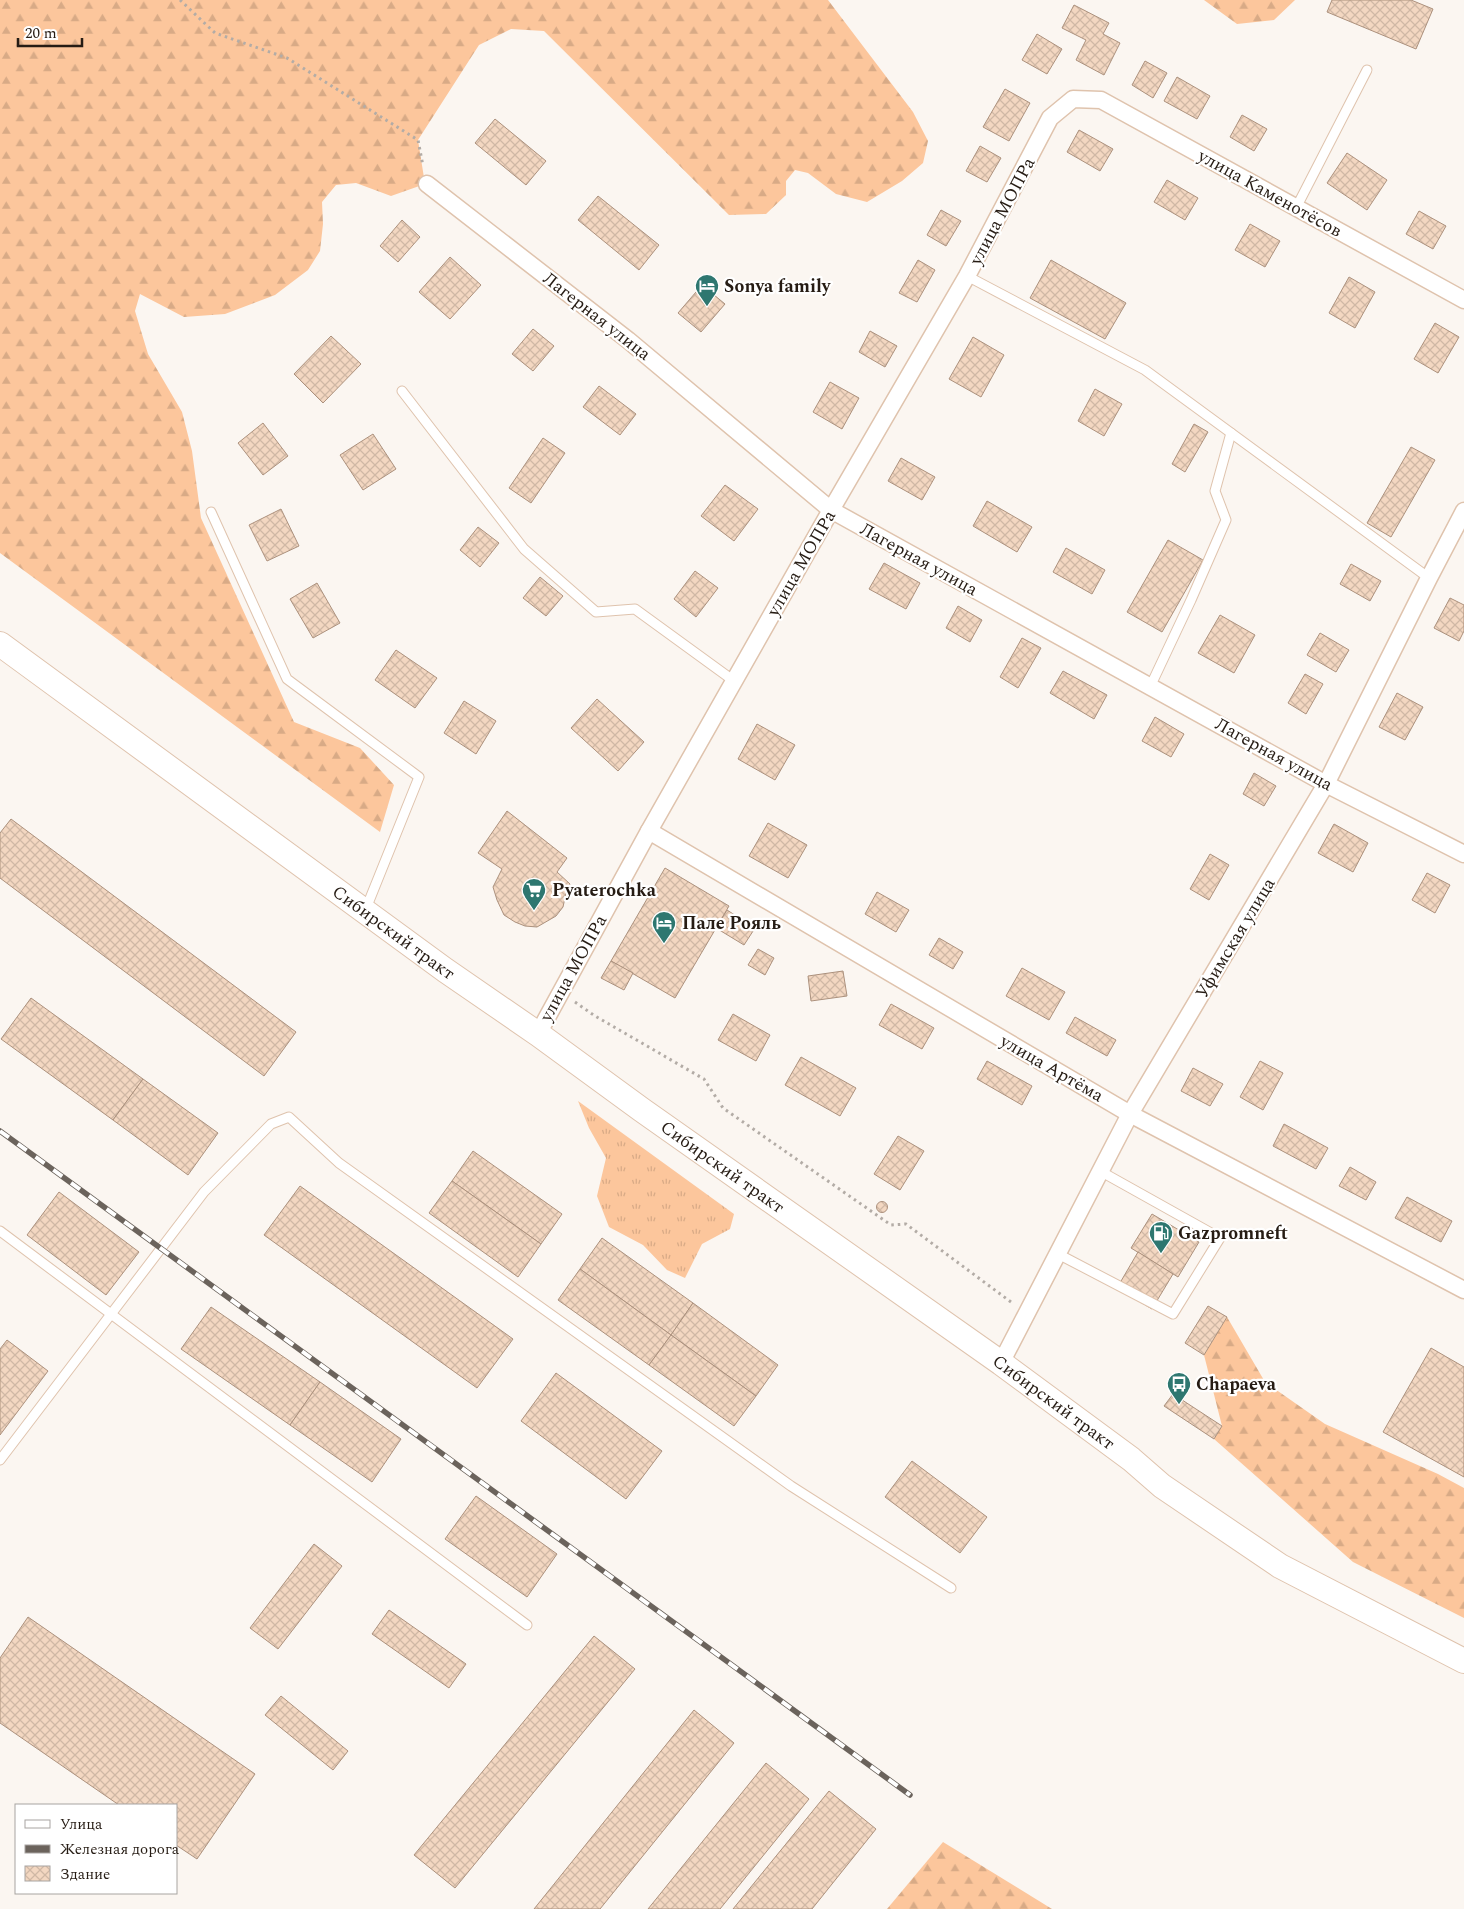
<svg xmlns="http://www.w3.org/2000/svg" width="1464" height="1909" viewBox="0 0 1464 1909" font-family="Spectral,serif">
  <defs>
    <pattern id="grass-tufts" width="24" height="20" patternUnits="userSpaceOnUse" patternTransform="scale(1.25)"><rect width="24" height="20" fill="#fcc69c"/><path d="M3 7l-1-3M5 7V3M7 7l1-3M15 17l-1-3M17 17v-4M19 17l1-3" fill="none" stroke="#d8aa86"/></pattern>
    <pattern id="forest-firs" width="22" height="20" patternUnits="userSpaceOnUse" patternTransform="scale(1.25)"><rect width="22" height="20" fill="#fcc69c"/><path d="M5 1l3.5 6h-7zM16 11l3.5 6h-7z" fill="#d8aa86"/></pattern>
    <pattern id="building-cross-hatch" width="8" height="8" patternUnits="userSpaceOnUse" patternTransform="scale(1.25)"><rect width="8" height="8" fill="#f3d7c1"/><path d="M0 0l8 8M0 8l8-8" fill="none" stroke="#d0b8a5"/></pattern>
  </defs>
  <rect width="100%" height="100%" fill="#fbf6f1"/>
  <polygon fill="url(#grass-tufts)" points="578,1101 734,1214 730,1229 702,1244 685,1278 667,1270 643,1245 609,1227 597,1196 606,1158 589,1128"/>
  <g fill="url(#forest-firs)">
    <polygon points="0,0 828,0 913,112 928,141 923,163 902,181 867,202 836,194 808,173 795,170 786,181 786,195 766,214 729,215 544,31 511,29 479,45 418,140 425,184 391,196 356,183 336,185 322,202 323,224 320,251 308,270 275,295 225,314 184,317 140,294 135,311 148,354 182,412 192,451 201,518 294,722 360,748 394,785 380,832 0,553"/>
    <polygon points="1204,0 1295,0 1274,20 1237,24"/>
    <polygon points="1227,1317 1265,1382 1325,1424 1438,1474 1464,1488 1464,1618 1353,1562 1214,1439 1222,1426 1204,1355"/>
    <polygon points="943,1842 1052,1909 887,1909"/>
  </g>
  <g fill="url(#building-cross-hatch)" stroke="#ac917d">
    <polygon points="1332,0 1411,0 1433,9 1416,49 1327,12"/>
    <polygon points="1074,5 1109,23 1103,34 1120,43 1104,75 1076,60 1086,40 1062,28"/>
    <polygon points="1037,34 1062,49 1047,74 1022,60"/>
    <polygon points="1145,61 1167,73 1153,98 1132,85"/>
    <polygon points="1177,77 1210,96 1197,119 1164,101"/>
    <polygon points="1005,89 1030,103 1009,141 983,127"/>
    <polygon points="1242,115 1267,129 1254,151 1230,137"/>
    <polygon points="495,119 546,161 526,185 475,143"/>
    <polygon points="1079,130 1113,149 1100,171 1067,152"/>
    <polygon points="980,146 1001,158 987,182 966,171"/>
    <polygon points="1347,153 1387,180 1367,210 1327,183"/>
    <polygon points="1167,180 1198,198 1185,220 1154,202"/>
    <polygon points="598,196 659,245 639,270 578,220"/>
    <polygon points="941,210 961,221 946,246 927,235"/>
    <polygon points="1419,211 1446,226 1433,249 1406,234"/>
    <polygon points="402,220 420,237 398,262 380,246"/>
    <polygon points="1250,224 1280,241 1265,267 1235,250"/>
    <polygon points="450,257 481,285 450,319 419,292"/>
    <polygon points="918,260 935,270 917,302 899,293"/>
    <polygon points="1051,260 1126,303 1105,339 1030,298"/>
    <polygon points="1349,277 1375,292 1355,328 1329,313"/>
    <polygon points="702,285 725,304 701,332 678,313"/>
    <polygon points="1435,323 1459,337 1438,373 1414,359"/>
    <polygon points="533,329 554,346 533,371 512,354"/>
    <polygon points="870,331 897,346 885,367 859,352"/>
    <polygon points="331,336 361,364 323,403 294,374"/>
    <polygon points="973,337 1004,355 981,397 949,379"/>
    <polygon points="830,382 859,398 842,429 813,412"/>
    <polygon points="599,386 636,414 620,435 583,407"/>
    <polygon points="1095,389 1122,404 1104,436 1078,421"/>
    <polygon points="263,423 288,456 263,475 238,443"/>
    <polygon points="1194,424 1208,432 1185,472 1172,464"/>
    <polygon points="373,434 396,469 363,490 340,455"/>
    <polygon points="543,438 565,453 531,503 509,488"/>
    <polygon points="1411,447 1435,460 1391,537 1367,523"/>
    <polygon points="901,458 935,477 922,500 888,481"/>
    <polygon points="725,485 758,509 734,541 701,516"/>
    <polygon points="987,501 1032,527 1017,552 973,526"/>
    <polygon points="281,509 299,546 267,561 249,525"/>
    <polygon points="478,527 499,543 480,567 460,550"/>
    <polygon points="1168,540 1203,560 1162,632 1127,612"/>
    <polygon points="1066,548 1105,570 1092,594 1053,572"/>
    <polygon points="884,563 920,583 906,609 869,589"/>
    <polygon points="1351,564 1381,581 1370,601 1340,584"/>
    <polygon points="695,571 718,588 696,617 674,599"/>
    <polygon points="540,577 563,596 546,616 523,598"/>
    <polygon points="317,583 340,623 313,638 290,599"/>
    <polygon points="1450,598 1464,605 1464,631 1459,641 1434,628"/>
    <polygon points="958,606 982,620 970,642 946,628"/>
    <polygon points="1220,615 1255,635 1234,673 1198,653"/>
    <polygon points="1320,633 1349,650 1336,672 1307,655"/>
    <polygon points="1022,638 1041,648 1018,688 1000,677"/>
    <polygon points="396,650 437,678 415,708 375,680"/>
    <polygon points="1063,671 1107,695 1094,719 1050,693"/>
    <polygon points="1305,674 1323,684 1306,714 1288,703"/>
    <polygon points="1397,693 1423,707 1405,740 1379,727"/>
    <polygon points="597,699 644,742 618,771 571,728"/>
    <polygon points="464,701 496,721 476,754 444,733"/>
    <polygon points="1155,717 1184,734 1171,757 1142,741"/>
    <polygon points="757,724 795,745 775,780 738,759"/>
    <polygon points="1254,773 1276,786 1264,806 1243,794"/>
    <polygon points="507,811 567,858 557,872 570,884 566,893 563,907 556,916 537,927 525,926 515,922 504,915 497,900 493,887 502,869 478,853"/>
    <polygon points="11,819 296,1032 264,1076 0,878 0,833"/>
    <polygon points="768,823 807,845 788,878 749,856"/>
    <polygon points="1334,824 1368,843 1353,872 1318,853"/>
    <polygon points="1210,854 1229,865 1209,900 1190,889"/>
    <polygon points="665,868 729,906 675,998 611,961"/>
    <polygon points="1427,873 1450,885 1435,913 1412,900"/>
    <polygon points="877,892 909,910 896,932 865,914"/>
    <polygon points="727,910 755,928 744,945 716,928"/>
    <polygon points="939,938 963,952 953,969 929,955"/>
    <polygon points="758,949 774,958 765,975 748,965"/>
    <polygon points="611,961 633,973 624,990 601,978"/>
    <polygon points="1022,968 1065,992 1049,1020 1006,996"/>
    <polygon points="843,971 847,996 811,1001 808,976"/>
    <polygon points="31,998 143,1079 113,1120 1,1039"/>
    <polygon points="891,1004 934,1028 922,1049 879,1025"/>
    <polygon points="733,1014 770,1035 756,1061 718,1040"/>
    <polygon points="1075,1017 1116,1040 1107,1056 1066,1033"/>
    <polygon points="801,1057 856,1088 840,1116 785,1085"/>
    <polygon points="987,1061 1032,1086 1022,1105 977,1079"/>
    <polygon points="1260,1061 1283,1073 1263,1110 1240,1097"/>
    <polygon points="1193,1068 1223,1084 1210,1106 1181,1091"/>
    <polygon points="143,1079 218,1133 188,1175 113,1120"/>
    <polygon points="1284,1124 1328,1148 1316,1169 1273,1146"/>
    <polygon points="898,1136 924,1151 900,1190 874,1174"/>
    <polygon points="473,1151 562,1214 541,1244 452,1181"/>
    <polygon points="1350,1167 1376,1182 1366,1200 1339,1186"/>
    <polygon points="452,1181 541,1244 518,1277 429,1213"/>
    <polygon points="300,1186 513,1339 477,1388 264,1235"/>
    <polygon points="59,1192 139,1252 106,1295 27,1235"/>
    <polygon points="1407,1197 1452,1221 1441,1242 1395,1218"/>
    <circle cx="882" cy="1207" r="5.5"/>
    <polygon points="1152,1214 1199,1242 1178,1277 1131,1248"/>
    <polygon points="602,1238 693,1303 671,1335 580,1269"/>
    <polygon points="1138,1252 1173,1274 1152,1309 1117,1288"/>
    <polygon points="580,1269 671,1335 649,1365 558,1300"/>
    <polygon points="693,1303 778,1365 756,1396 671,1335"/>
    <polygon points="1208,1306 1227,1317 1204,1355 1185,1343"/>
    <polygon points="211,1307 320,1382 290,1425 181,1349"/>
    <polygon points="671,1335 756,1396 734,1426 649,1365"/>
    <polygon points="7,1340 48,1371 0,1435 0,1349"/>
    <polygon points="1431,1348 1464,1367 1464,1477 1383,1432"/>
    <polygon points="556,1373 662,1451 626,1499 521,1421"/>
    <polygon points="320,1382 401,1439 372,1482 290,1425"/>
    <polygon points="1173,1394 1222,1426 1214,1439 1164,1406"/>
    <polygon points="912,1461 987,1517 960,1553 885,1497"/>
    <polygon points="476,1496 557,1554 527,1597 445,1539"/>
    <polygon points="314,1544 342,1566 278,1649 250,1628"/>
    <polygon points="389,1610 466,1664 449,1688 372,1634"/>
    <polygon points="28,1617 255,1774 197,1859 176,1845 176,1805 119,1805 0,1723 0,1658"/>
    <polygon points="594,1636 635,1669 455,1888 414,1855"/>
    <polygon points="281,1696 348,1751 333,1770 265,1715"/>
    <polygon points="694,1710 734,1743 600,1909 534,1909"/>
    <polygon points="766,1763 809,1799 720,1909 648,1909"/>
    <polygon points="829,1791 876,1829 812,1909 733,1909"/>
  </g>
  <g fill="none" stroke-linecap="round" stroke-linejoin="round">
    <g stroke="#dfc3ad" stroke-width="11">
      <g id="service">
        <polyline points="1296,208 1367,70"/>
        <polyline points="967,276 1145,370 1429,578"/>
        <polyline points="402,391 524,549 596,612 635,609 734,681"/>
        <polyline points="211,512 287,679 419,777 365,911"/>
        <polyline points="1150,687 1191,600 1226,520 1215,491 1231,433"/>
        <polyline points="0,1231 527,1625"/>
        <polyline points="1058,1254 1173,1314 1220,1238 1100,1171"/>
        <polyline points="0,1460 204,1192 271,1124 289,1117 339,1163 791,1486 951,1588"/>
      </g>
    </g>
    <g stroke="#dfc3ad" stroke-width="19">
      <g id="minor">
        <polyline points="427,184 628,340 831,510 1326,784 1464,854"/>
        <polyline points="649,831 1130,1114 1464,1290"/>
        <polyline points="538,1034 649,831 831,510 967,276 1050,118 1073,99 1101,100 1464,300"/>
        <polyline points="1001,1363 1130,1114 1326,784 1429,578 1464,511"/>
      </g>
    </g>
    <g stroke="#dfc3ad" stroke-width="26">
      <g id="secondary">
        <path id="s1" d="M 0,644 L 445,970 L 538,1034 L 642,1110 L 1001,1363 L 1131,1459 L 1162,1486 L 1280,1566 L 1464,1661"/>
      </g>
    </g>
    <g stroke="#b3aca6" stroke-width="3" stroke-dasharray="2.5 4" stroke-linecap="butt">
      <polyline points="180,0 215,33 287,58 418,140 423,166"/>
      <polyline points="575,1002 595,1016 704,1079 723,1108 891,1225 906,1224 1011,1302"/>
    </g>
    <use href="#service" stroke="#fff" stroke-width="9"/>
    <use href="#minor" stroke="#fff" stroke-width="16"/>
    <use href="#secondary" stroke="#fff" stroke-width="24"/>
    <g stroke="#6b635c" stroke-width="5.5">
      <polyline id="rail" points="0,1131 910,1795"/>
    </g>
    <use href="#rail" stroke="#fff" stroke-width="4" stroke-dasharray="11" stroke-linecap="butt"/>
  </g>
  <defs>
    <g id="hotel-pin" transform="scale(1.25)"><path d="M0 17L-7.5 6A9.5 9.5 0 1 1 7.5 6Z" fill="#2e7770" stroke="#fff"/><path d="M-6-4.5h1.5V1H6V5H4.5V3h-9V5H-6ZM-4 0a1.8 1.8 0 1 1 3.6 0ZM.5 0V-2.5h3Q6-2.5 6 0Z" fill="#fff"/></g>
    <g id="supermarket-pin" transform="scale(1.25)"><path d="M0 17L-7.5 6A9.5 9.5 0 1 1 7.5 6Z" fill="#2e7770" stroke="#fff"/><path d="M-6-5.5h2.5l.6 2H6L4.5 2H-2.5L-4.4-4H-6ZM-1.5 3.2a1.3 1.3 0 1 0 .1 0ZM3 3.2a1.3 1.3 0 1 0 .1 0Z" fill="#fff"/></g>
    <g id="fuel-pin" transform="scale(1.25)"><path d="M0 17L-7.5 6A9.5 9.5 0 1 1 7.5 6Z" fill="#2e7770" stroke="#fff"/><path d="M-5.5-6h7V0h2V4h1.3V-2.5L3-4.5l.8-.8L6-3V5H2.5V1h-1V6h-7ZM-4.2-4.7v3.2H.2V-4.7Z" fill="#fff"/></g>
    <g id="bus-pin" transform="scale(1.25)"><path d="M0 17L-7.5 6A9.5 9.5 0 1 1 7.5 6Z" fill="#2e7770" stroke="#fff"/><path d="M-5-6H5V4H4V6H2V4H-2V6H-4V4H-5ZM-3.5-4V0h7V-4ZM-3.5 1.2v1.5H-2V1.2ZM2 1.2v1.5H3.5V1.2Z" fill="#fff"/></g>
  </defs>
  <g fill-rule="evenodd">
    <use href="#hotel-pin" x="707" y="286"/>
    <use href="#supermarket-pin" x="534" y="890"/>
    <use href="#hotel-pin" x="664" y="923"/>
    <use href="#fuel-pin" x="1161" y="1233"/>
    <use href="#bus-pin" x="1179" y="1384"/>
  </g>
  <g text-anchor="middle" stroke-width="4.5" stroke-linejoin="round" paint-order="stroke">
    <g font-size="18" fill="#261c14" stroke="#fff">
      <text transform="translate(1270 193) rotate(29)" y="6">улица Каменотёсов</text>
      <text transform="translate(1002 211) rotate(-62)" y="6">улица МОПРа</text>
      <text transform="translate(597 316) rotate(38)" y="6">Лагерная улица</text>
      <text transform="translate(919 559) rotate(29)" y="6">Лагерная улица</text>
      <text transform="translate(801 563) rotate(-60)" y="6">улица МОПРа</text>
      <text transform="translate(1274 754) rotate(29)" y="6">Лагерная улица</text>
      <text dy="6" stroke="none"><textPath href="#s1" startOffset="488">Сибирский тракт</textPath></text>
      <text transform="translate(1235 938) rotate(-59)" y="6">Уфимская улица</text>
      <text transform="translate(573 968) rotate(-61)" y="6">улица МОПРа</text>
      <text transform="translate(1052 1068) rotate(30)" y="6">улица Артёма</text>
      <text dy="6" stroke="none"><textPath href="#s1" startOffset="892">Сибирский тракт</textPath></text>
      <text dy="6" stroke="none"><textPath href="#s1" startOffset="1298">Сибирский тракт</textPath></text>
    </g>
    <g font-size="18" font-weight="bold" fill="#261c14" stroke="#fff" text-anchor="start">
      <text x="724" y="292">Sonya family</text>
      <text x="552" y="896">Pyaterochka</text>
      <text x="682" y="929">Пале Рояль</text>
      <text x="1178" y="1239">Gazpromneft</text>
      <text x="1196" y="1390">Chapaeva</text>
    </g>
  </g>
  <rect x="15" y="1804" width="162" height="90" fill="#ffffff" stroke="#a8a4a1"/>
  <rect x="25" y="1820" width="25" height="8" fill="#ffffff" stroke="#a8a4a1"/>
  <text x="60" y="1829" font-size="15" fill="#261c14">Улица</text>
  <rect x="25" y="1845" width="25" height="8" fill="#6b635c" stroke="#a8a4a1"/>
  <text x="60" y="1854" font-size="15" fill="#261c14">Железная дорога</text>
  <rect x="25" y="1866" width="25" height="15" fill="url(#building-cross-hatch)" stroke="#a8a4a1"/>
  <text x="60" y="1879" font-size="15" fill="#261c14">Здание</text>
  <path d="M18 38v8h64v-8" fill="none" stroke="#261c14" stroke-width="2.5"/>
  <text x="25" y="38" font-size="15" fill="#261c14" stroke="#ffffff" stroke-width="4" paint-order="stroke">20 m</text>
</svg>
